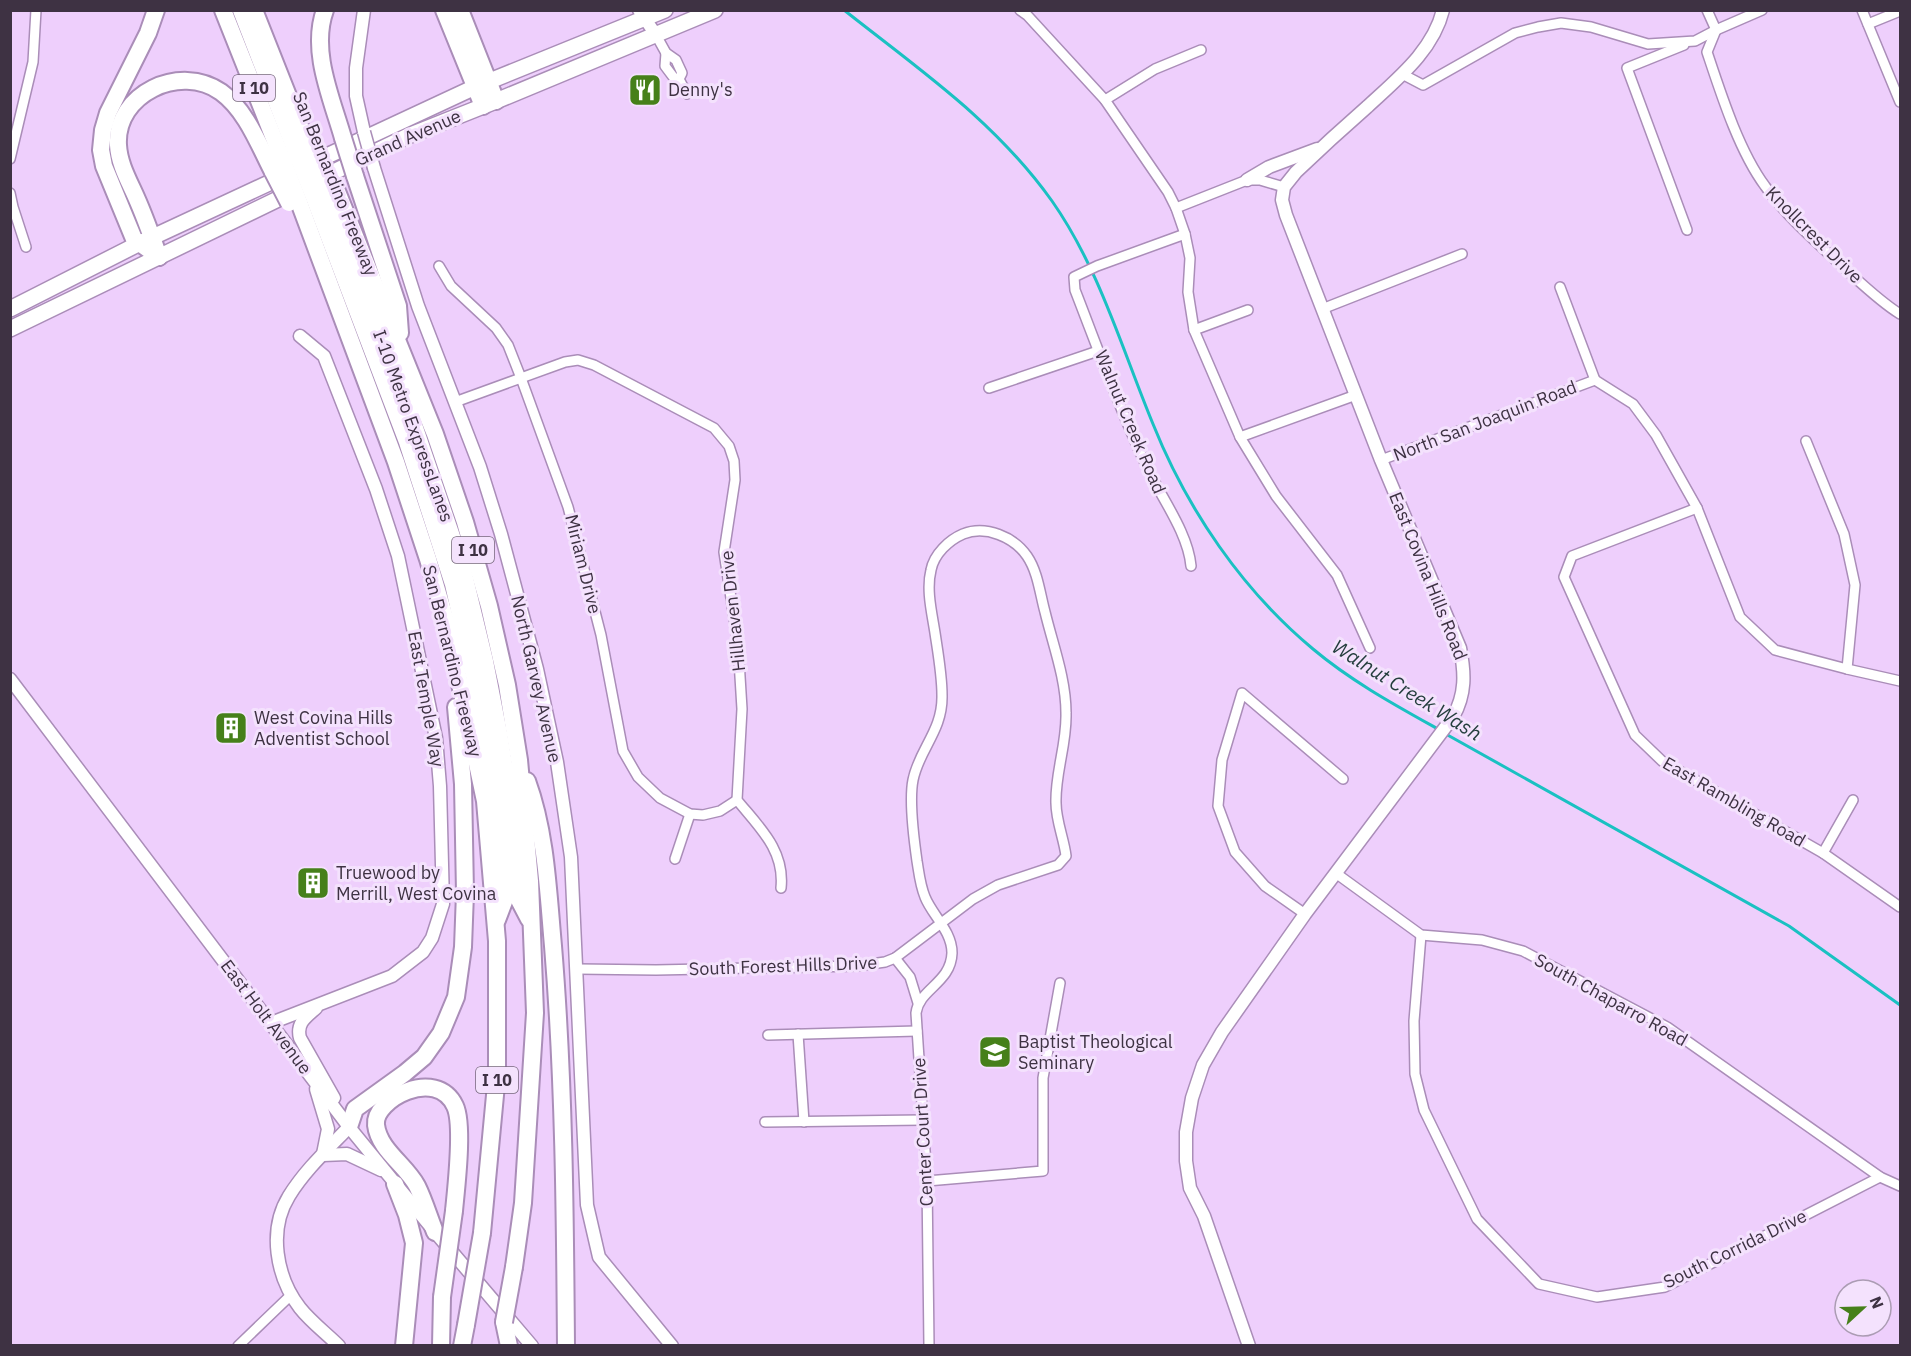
<svg xmlns="http://www.w3.org/2000/svg" width="1911" height="1356" viewBox="0 0 1911 1356" font-family="'IBM Plex Sans',sans-serif">
  <rect width="100%" height="100%" fill="#eecffc"/>
  <g fill="none" stroke-linecap="round" stroke-linejoin="round">
    <g stroke="#1ac1c2" stroke-width="3">
      <path d="M 844,10 C 921,71 994,120 1052,201 C 1099,268 1122,349 1153,424 C 1187,509 1242,590 1313,649 C 1351,681 1395,705 1438,729"/>
      <polyline points="1444,733 1789,926 1900,1005"/>
    </g>
    <g stroke="#aa8db8" stroke-width="12">
      <g id="minor">
        <polyline points="1020,10 1027,15 1105,100 1168,192 1176,208 1185,234 1190,258 1188,292 1194,330 1240,437 1276,496 1337,575 1370,648"/>
        <path d="M 1707,10 L 1716,30 L 1707,52 C 1721,94 1739,151 1765,186 C 1786,216 1814,240 1841,265 C 1860,282 1879,301 1900,314"/>
        <polyline points="1862,10 1900,102"/>
        <polyline points="1868,24 1900,11"/>
        <polyline points="656,35 666,53 676,60 682,73 679,79 687,94"/>
        <polyline points="1684,45 1627,68 1687,230"/>
        <polyline points="666,53 665,66 674,78 679,79"/>
        <polyline points="1402,74 1423,85 1515,33 1538,27 1561,23 1591,27 1648,44 1695,41 1716,30 1762,10"/>
        <polyline points="1105,100 1155,69 1201,50"/>
        <polyline points="10,159 33,62 36,10"/>
        <polyline points="10,193 13,207 26,247"/>
        <polyline points="1176,208 1247,180 1260,180 1284,187"/>
        <path d="M 1185,234 L 1097,266 L 1074,277 L 1075,290 C 1098,349 1119,409 1146,465 C 1160,496 1188,532 1191,566"/>
        <polyline points="439,266 451,286 496,328 508,345 521,378 568,507 601,635 623,751 638,777 660,798 690,814 703,815 720,811 737,800"/>
        <polyline points="1560,287 1595,380"/>
        <polyline points="1322,309 1462,254"/>
        <polyline points="1194,330 1248,310"/>
        <polyline points="1595,380 1633,404 1656,435 1697,508 1740,617 1775,650 1847,669 1900,681"/>
        <polyline points="989,388 1098,351"/>
        <path d="M 455,402 L 565,362 L 578,360 L 594,365 L 714,428 L 729,446 L 734,461 L 735,480 L 724,552 L 738,644 L 742,709 L 737,800 C 759,827 785,850 781,888"/>
        <polyline points="1240,437 1356,395"/>
        <polyline points="1806,441 1844,534 1855,585 1847,669"/>
        <polyline points="1381,460 1595,380"/>
        <polyline points="1697,508 1572,556 1564,577 1635,735 1662,761 1823,853 1900,907"/>
        <polyline points="1823,853 1853,800"/>
        <polyline points="675,859 690,814"/>
        <polyline points="1337,874 1421,935 1482,940 1523,951 1667,1027 1880,1177 1900,1186"/>
        <polyline points="1305,914 1265,886 1235,852 1218,806 1222,760 1242,693 1343,779"/>
        <polyline points="1421,935 1414,1021 1415,1074 1424,1110 1477,1219 1539,1284 1597,1297 1665,1287 1880,1177"/>
        <polyline points="895,958 910,977 918,1003"/>
        <path d="M 578,969 L 656,970 L 857,966 L 885,962 L 895,958 L 973,899 L 998,885 L 1058,865 L 1066,856 C 1064,839 1056,821 1056,803 C 1055,773 1067,744 1066,713 C 1066,679 1053,645 1045,612 C 1040,594 1038,572 1027,556 C 1014,537 986,525 963,534 C 949,540 934,554 931,570 C 926,590 932,613 935,633 C 938,653 942,675 942,695 C 943,731 919,749 913,780 C 909,800 914,840 917,861 C 919,873 920,885 925,897 C 932,915 952,931 952,953 C 951,983 919,989 916,1013 L 927,1181 L 929,1346"/>
        <polyline points="798,1034 804,1122"/>
        <polyline points="768,1035 917,1031"/>
        <polyline points="765,1122 923,1120"/>
        <polyline points="927,1181 1043,1171 1043,1078 1060,983"/>
        <polyline points="238,1346 291,1295"/>
      </g>
    </g>
    <g stroke="#aa8db8" stroke-width="15">
      <g id="tertiary">
        <polyline points="364,10 356,68 356,96 364,132"/>
        <polyline points="639,10 656,35"/>
        <polyline points="374,168 418,306 480,467 501,534 537,669 557,762 571,857 587,1205 599,1257 672,1346"/>
        <polyline points="1247,180 1269,167 1317,149"/>
        <polyline points="10,679 349,1127 435,1232 532,1346"/>
        <path d="M 316,1008 C 306,1017 296,1023 300,1038 L 334,1098"/>
        <polyline points="271,1023 392,976 423,952 432,938 443,904 440,786 436,738 398,556 376,489 324,356 300,336"/>
        <polyline points="316,1089 328,1129 323,1154"/>
        <polyline points="323,1155 347,1154 381,1170"/>
        <path d="M 339,1346 C 326,1333 311,1322 300,1308 C 276,1277 268,1230 289,1196 C 305,1170 328,1149 349,1127"/>
        <path d="M 1249,1346 L 1204,1216 L 1190,1188 L 1186,1161 L 1186,1132 L 1192,1098 L 1203,1065 L 1222,1032 L 1305,914 L 1453,717 C 1466,694 1465,673 1460,648 L 1381,460 L 1286,215 L 1282,200 L 1284,187 L 1296,172 C 1319,150 1343,128 1367,107 C 1397,79 1433,51 1443,10"/>
      </g>
    </g>
    <g stroke="#aa8db8" stroke-width="18">
      <g id="primary">
        <polyline points="10,309 140,243 475,87 665,10"/>
        <polyline points="10,329 408,136 496,101 715,10"/>
      </g>
    </g>
    <g stroke="#aa8db8" stroke-width="20">
      <g id="motorway">
        <polyline points="156,10 148,33 108,113 103,130 101,150 104,166 134,239 159,257"/>
        <polyline points="223,10 285,166"/>
        <polyline points="241,10 299,160"/>
        <polyline points="254,10 311,154"/>
        <path d="M 325,10 C 310,51 332,99 343,138"/>
        <polyline points="444,10 483,106"/>
        <polyline points="460,10 496,101"/>
        <polyline points="355,176 398,306 400,333"/>
        <polyline points="334,184 435,434 465,522 489,606 507,685 519,760 530,881 535,1013 523,1203 514,1267"/>
        <polyline points="313,195 407,442 453,584 474,676 489,755 500,830 505,899 497,920"/>
        <polyline points="327,197 396,372 462,566 485,661 499,733 511,808 518,898 529,919"/>
        <polyline points="299,202 396,462 428,559 448,628 485,801 497,941 497,1074 482,1233"/>
        <path d="M 159,257 C 152,237 145,217 136,197 C 129,181 119,164 118,145 C 115,94 180,63 221,92 C 246,110 259,145 273,172"/>
        <path d="M 527,781 C 546,833 548,891 553,946 C 564,1079 565,1213 566,1346"/>
        <polyline points="349,1127 355,1109 405,1073 424,1057 441,1033 456,997 463,947 465,893 463,784 456,707"/>
        <polyline points="395,1184 407,1215 414,1243 404,1346"/>
        <path d="M 435,1232 C 429,1217 424,1200 417,1186 C 406,1165 379,1150 376,1125 C 373,1100 436,1066 455,1106 C 464,1125 456,1189 454,1211"/>
        <polyline points="504,1322 509,1346"/>
        <polyline points="441,1346 442,1297"/>
        <polyline points="462,1346 466,1325"/>
      </g>
    </g>
    <use href="#minor" stroke="#fff" stroke-width="9"/>
    <use href="#tertiary" stroke="#fff" stroke-width="12"/>
    <use href="#primary" stroke="#fff" stroke-width="15"/>
    <use href="#motorway" stroke="#fff" stroke-width="16"/>
    <g stroke="#aa8db8" stroke-width="15" stroke-linecap="butt">
      <polyline id="tertiary-bridge" points="364,132 374,168"/>
    </g>
    <g stroke="#aa8db8" stroke-width="20" stroke-linecap="butt">
      <g id="motorway-bridge">
        <polyline points="343,138 355,176"/>
        <polyline points="311,154 324,189"/>
        <polyline points="299,160 313,195"/>
        <polyline points="285,166 299,202"/>
        <polyline points="273,172 289,203"/>
        <polyline points="442,1297 454,1211"/>
        <polyline points="504,1322 514,1267"/>
        <polyline points="466,1325 482,1233"/>
      </g>
    </g>
    <use href="#tertiary-bridge" stroke="#fff" stroke-width="12"/>
    <use href="#motorway-bridge" stroke="#fff" stroke-width="16"/>
  </g>
  <defs>
    <g id="restaurant-square" transform="scale(1.725)"><rect x="-9" y="-9" width="18" height="18" rx="4" fill="#46801a" stroke="#f4e2fd"/><path d="M-5-6h1v4h1v-4h1v4h1v-4h1v5L-1.5 .5V6h-2V.5L-5-1ZM5-6V6H3V1.5H1.5Q1.5-4 5-6Z" fill="#fff"/></g>
    <g id="building-square" transform="scale(1.725)"><rect x="-9" y="-9" width="18" height="18" rx="4" fill="#46801a" stroke="#f4e2fd"/><path d="M-4-6H4V6H1V3H-1V6H-4ZM-2.5-4.3h1.7v1.8h-1.7ZM.8-4.3h1.7v1.8H.8ZM-2.5-1h1.7V.8h-1.7ZM.8-1h1.7V.8H.8Z" fill="#fff"/></g>
    <g id="school-square" transform="scale(1.725)"><rect x="-9" y="-9" width="18" height="18" rx="4" fill="#46801a" stroke="#f4e2fd"/><path d="M0-5L7-2L0 1L-7-2ZM-4 1L0 2.5L4 1V4Q0 6-4 4Z" fill="#fff"/></g>
  </defs>
  <g fill-rule="evenodd">
    <use href="#restaurant-square" x="645" y="90"/>
    <use href="#building-square" x="231" y="728"/>
    <use href="#building-square" x="313" y="883"/>
    <use href="#school-square" x="995" y="1052"/>
  </g>
  <g text-anchor="middle" stroke-width="6" stroke-linejoin="round" paint-order="stroke">
    <g fill="#f4e2fd" stroke="#75677b" stroke-width="1.5">
      <rect x="233" y="75" width="42" height="26" rx="4.5"/>
      <rect x="452" y="537" width="42" height="26" rx="4.5"/>
      <rect x="476" y="1067" width="42" height="26" rx="4.5"/>
    </g>
    <g font-size="16" font-weight="bold" fill="#3e3243">
      <text x="254" y="94">I 10</text>
      <text x="473" y="556">I 10</text>
      <text x="497" y="1086">I 10</text>
    </g>
    <g font-size="18" fill="#3e3243" stroke="#f4e2fd" text-anchor="start">
      <text x="668" y="96">Denny's</text>
      <text x="254" y="724">West Covina Hills<tspan x="254" dy="21">Adventist School</tspan></text>
      <text x="336" y="879">Truewood by<tspan x="336" dy="21">Merrill, West Covina</tspan></text>
      <text x="1018" y="1048">Baptist Theological<tspan x="1018" dy="21">Seminary</tspan></text>
    </g>
    <g font-size="18" fill="#3e3243" stroke="#f4e2fd">
      <text transform="translate(408 138) rotate(-24)" y="6">Grand Avenue</text>
      <text transform="translate(335 184) rotate(68)" y="6">San Bernardino Freeway</text>
      <text transform="translate(1814 235) rotate(45)" y="6">Knollcrest Drive</text>
      <text transform="translate(1485 421) rotate(-21)" y="6">North San Joaquin Road</text>
      <text transform="translate(1130 422) rotate(67)" y="6">Walnut Creek Road</text>
      <text transform="translate(413 426) rotate(70)" y="6">I-10 Metro ExpressLanes</text>
      <text transform="translate(583 564) rotate(76)" y="6">Miriam Drive</text>
      <text transform="translate(1428 576) rotate(68)" y="6">East Covina Hills Road</text>
      <text transform="translate(733 611) rotate(-96)" y="6">Hillhaven Drive</text>
      <text transform="translate(452 661) rotate(76)" y="6">San Bernardino Freeway</text>
      <text transform="translate(536 679) rotate(77)" y="6">North Garvey Avenue</text>
      <text transform="translate(426 699) rotate(80)" y="6">East Temple Way</text>
      <text transform="translate(1734 802) rotate(30)" y="6">East Rambling Road</text>
      <text transform="translate(783 966) rotate(-2)" y="6">South Forest Hills Drive</text>
      <text transform="translate(1611 1000) rotate(29)" y="6">South Chaparro Road</text>
      <text transform="translate(266 1017) rotate(53)" y="6">East Holt Avenue</text>
      <text transform="translate(923 1132) rotate(-93)" y="6">Center Court Drive</text>
      <text transform="translate(1735 1249) rotate(-26)" y="6">South Corrida Drive</text>
    </g>
    <g font-size="20" font-style="italic" fill="#253e3e" stroke="#f4e2fd">
      <text transform="translate(1407 690) rotate(32)" y="7">Walnut Creek Wash</text>
    </g>
  </g>
  <rect width="1911" height="1356" fill="none" stroke="#3e3243" stroke-width="24"/>
  <g transform="translate(1863 1308) rotate(68)"><circle r="28" fill="#f4e2fd" stroke="#ab9cb3" stroke-width="1.5"/>
  <path d="M0-4.5L10 22L0 15L-10 22Z" fill="#46801a"/>
  <text y="-9" font-size="16" font-weight="bold" text-anchor="middle" fill="#3e3243">N</text>
  </g>
</svg>
